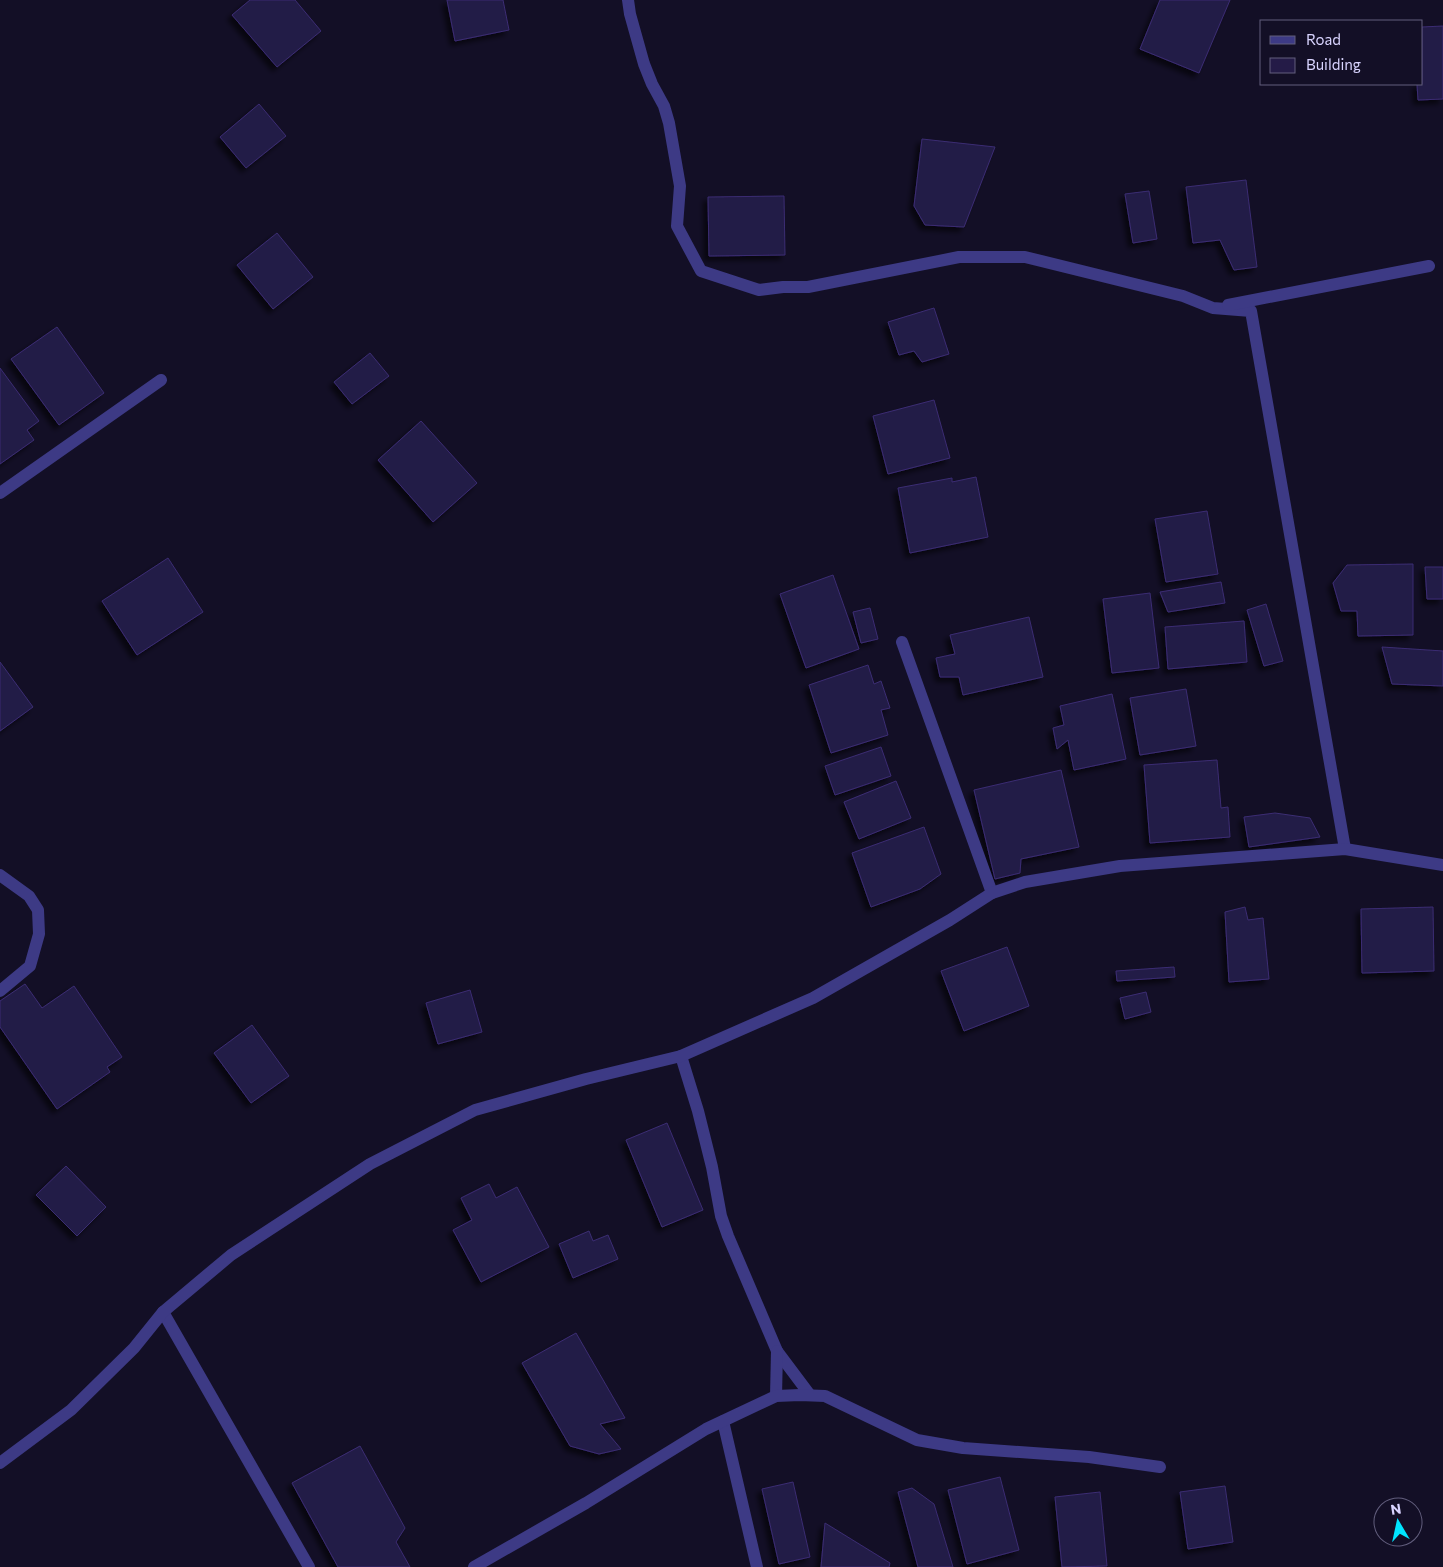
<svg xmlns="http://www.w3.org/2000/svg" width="1443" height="1567" viewBox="0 0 1443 1567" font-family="Commissioner,sans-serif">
  <defs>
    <filter id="shadow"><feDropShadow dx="-4.5" dy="4.5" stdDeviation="2.5" flood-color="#0009"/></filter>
  </defs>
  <rect width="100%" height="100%" fill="#130f26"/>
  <g fill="#241b47" stroke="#3b2d73" filter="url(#shadow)">
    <polygon points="250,0 295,0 321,31 277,67 232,15"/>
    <polygon points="447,0 503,0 509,30 455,41"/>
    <polygon points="1160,0 1230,0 1199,73 1140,49"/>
    <polygon points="1443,26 1443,99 1418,100 1417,84 1422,84 1422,27"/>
    <polygon points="259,104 286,136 246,168 220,137"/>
    <polygon points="922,139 995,147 964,227 925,225 914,206"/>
    <polygon points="1246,180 1257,267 1234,270 1220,240 1193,243 1186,187"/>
    <polygon points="1149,191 1157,239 1133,243 1125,194"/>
    <polygon points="784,196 785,255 709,256 708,197"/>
    <polygon points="277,233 313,277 273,309 237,265"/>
    <polygon points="934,308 949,354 922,362 914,351 899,355 888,322"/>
    <polygon points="57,327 104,393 59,425 11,359"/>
    <polygon points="370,353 389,376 352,404 334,382"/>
    <polygon points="0,368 39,421 27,430 34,440 0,464"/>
    <polygon points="934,400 950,458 888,474 873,416"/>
    <polygon points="421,421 477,483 433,522 378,460"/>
    <polygon points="976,477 988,537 910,553 898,488 952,478 952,482"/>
    <polygon points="1207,511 1218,574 1166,582 1155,519"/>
    <polygon points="168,558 203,612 137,655 102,601"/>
    <polygon points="1413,564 1413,635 1358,636 1357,611 1341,611 1333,583 1347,565"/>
    <polygon points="1425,567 1443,567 1443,599 1427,599"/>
    <polygon points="833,575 859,649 806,668 780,594"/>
    <polygon points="1221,582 1225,603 1168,612 1160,592"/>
    <polygon points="1150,593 1159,668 1112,673 1103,599"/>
    <polygon points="1266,604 1283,661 1264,666 1247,610"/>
    <polygon points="870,608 878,639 861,643 853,612"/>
    <polygon points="1029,617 1043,677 963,695 959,677 940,677 936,658 955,654 950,635"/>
    <polygon points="1244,621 1247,662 1168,669 1165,627"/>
    <polygon points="1382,647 1443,651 1443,686 1392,684"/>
    <polygon points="0,662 33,707 0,731"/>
    <polygon points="868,665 874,684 881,681 890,708 881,710 888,735 831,753 809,685"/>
    <polygon points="1186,689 1196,746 1140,755 1130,698"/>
    <polygon points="1112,694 1126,759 1074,770 1068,740 1057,749 1053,728 1064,725 1060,706"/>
    <polygon points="881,747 891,776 835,795 825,766"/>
    <polygon points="1217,760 1221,808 1228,807 1230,837 1150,843 1144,765"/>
    <polygon points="1061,770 1079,847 1021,859 1020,873 995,879 974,790"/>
    <polygon points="896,781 911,818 859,839 844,802"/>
    <polygon points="1275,813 1310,818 1320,837 1249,847 1244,817"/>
    <polygon points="924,827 941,874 920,889 871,907 852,853"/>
    <polygon points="1245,907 1248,920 1263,918 1269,979 1229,982 1225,912"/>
    <polygon points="1433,907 1434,971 1362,973 1361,909"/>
    <polygon points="1007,947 1029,1006 964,1031 941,971"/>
    <polygon points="1174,967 1175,977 1117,981 1116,971"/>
    <polygon points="25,984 42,1008 74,986 122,1057 107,1067 110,1072 57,1109 0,1027 0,1001"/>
    <polygon points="470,990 482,1032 438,1044 426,1003"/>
    <polygon points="1146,992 1151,1012 1125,1019 1120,998"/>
    <polygon points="252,1025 289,1076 251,1103 214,1053"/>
    <polygon points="667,1123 703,1210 662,1227 626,1140"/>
    <polygon points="66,1166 106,1207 77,1236 36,1195"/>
    <polygon points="489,1184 496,1198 517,1187 549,1247 481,1282 453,1230 472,1220 461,1198"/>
    <polygon points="589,1231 593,1241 608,1235 618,1259 573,1278 559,1244"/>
    <polygon points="576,1333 625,1418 600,1424 621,1449 599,1454 570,1446 522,1363"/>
    <polygon points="360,1446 405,1528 396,1542 410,1567 338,1567 292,1483"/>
    <polygon points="1000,1477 1019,1550 967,1564 948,1490"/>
    <polygon points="793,1482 810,1557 779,1564 762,1489"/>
    <polygon points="1225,1486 1233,1542 1188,1549 1180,1492"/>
    <polygon points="912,1488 934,1504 953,1567 918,1567 898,1492"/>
    <polygon points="1100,1492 1107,1566 1062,1567 1055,1497"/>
    <polygon points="825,1523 890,1563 889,1567 821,1567"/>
  </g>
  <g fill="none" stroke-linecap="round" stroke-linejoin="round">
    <g stroke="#3d3a85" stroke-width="12">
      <polyline points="628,0 630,14 644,64 652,84 664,106 669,123 680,186 677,226 701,271 759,290 783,287 808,287 959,257 1025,257 1183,296 1213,308 1251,311 1345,849"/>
      <polyline points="1228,305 1429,266"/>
      <polyline points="0,493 161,380"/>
      <polyline points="902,642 992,893"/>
      <polyline points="0,875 29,896 38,910 39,934 30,966 0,991"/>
      <polyline points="681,1056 698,1111 712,1167 721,1216 728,1236 777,1351 810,1395"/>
      <polyline points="163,1312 309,1567"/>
      <polyline points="776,1396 777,1351"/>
      <polyline points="723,1421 757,1567"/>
      <polyline points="0,1463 71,1410 134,1348 163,1312 231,1255 370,1164 475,1110 586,1079 681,1056 813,998 950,920 992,893 1025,882 1120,866 1345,849 1443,865"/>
      <polyline points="474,1567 586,1503 706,1429 776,1396 800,1395 825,1396 917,1440 963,1448 1089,1457 1160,1467"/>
    </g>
  </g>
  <rect x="1260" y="20" width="162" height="65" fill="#130f26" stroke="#625e7d"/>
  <rect x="1270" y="36" width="25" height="8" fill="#3d3a85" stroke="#625e7d"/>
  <text x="1306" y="45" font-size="15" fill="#d9d4ff">Road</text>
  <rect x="1270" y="58" width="25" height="15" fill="#241b47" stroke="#625e7d"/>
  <text x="1306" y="70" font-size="15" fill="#d9d4ff">Building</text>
  <g transform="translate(1398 1522) rotate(351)"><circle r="24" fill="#130f26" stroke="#625e7d"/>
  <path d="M0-4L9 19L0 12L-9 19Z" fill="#00e5ff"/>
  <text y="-8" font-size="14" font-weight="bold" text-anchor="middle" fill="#d9d4ff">N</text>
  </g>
</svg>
